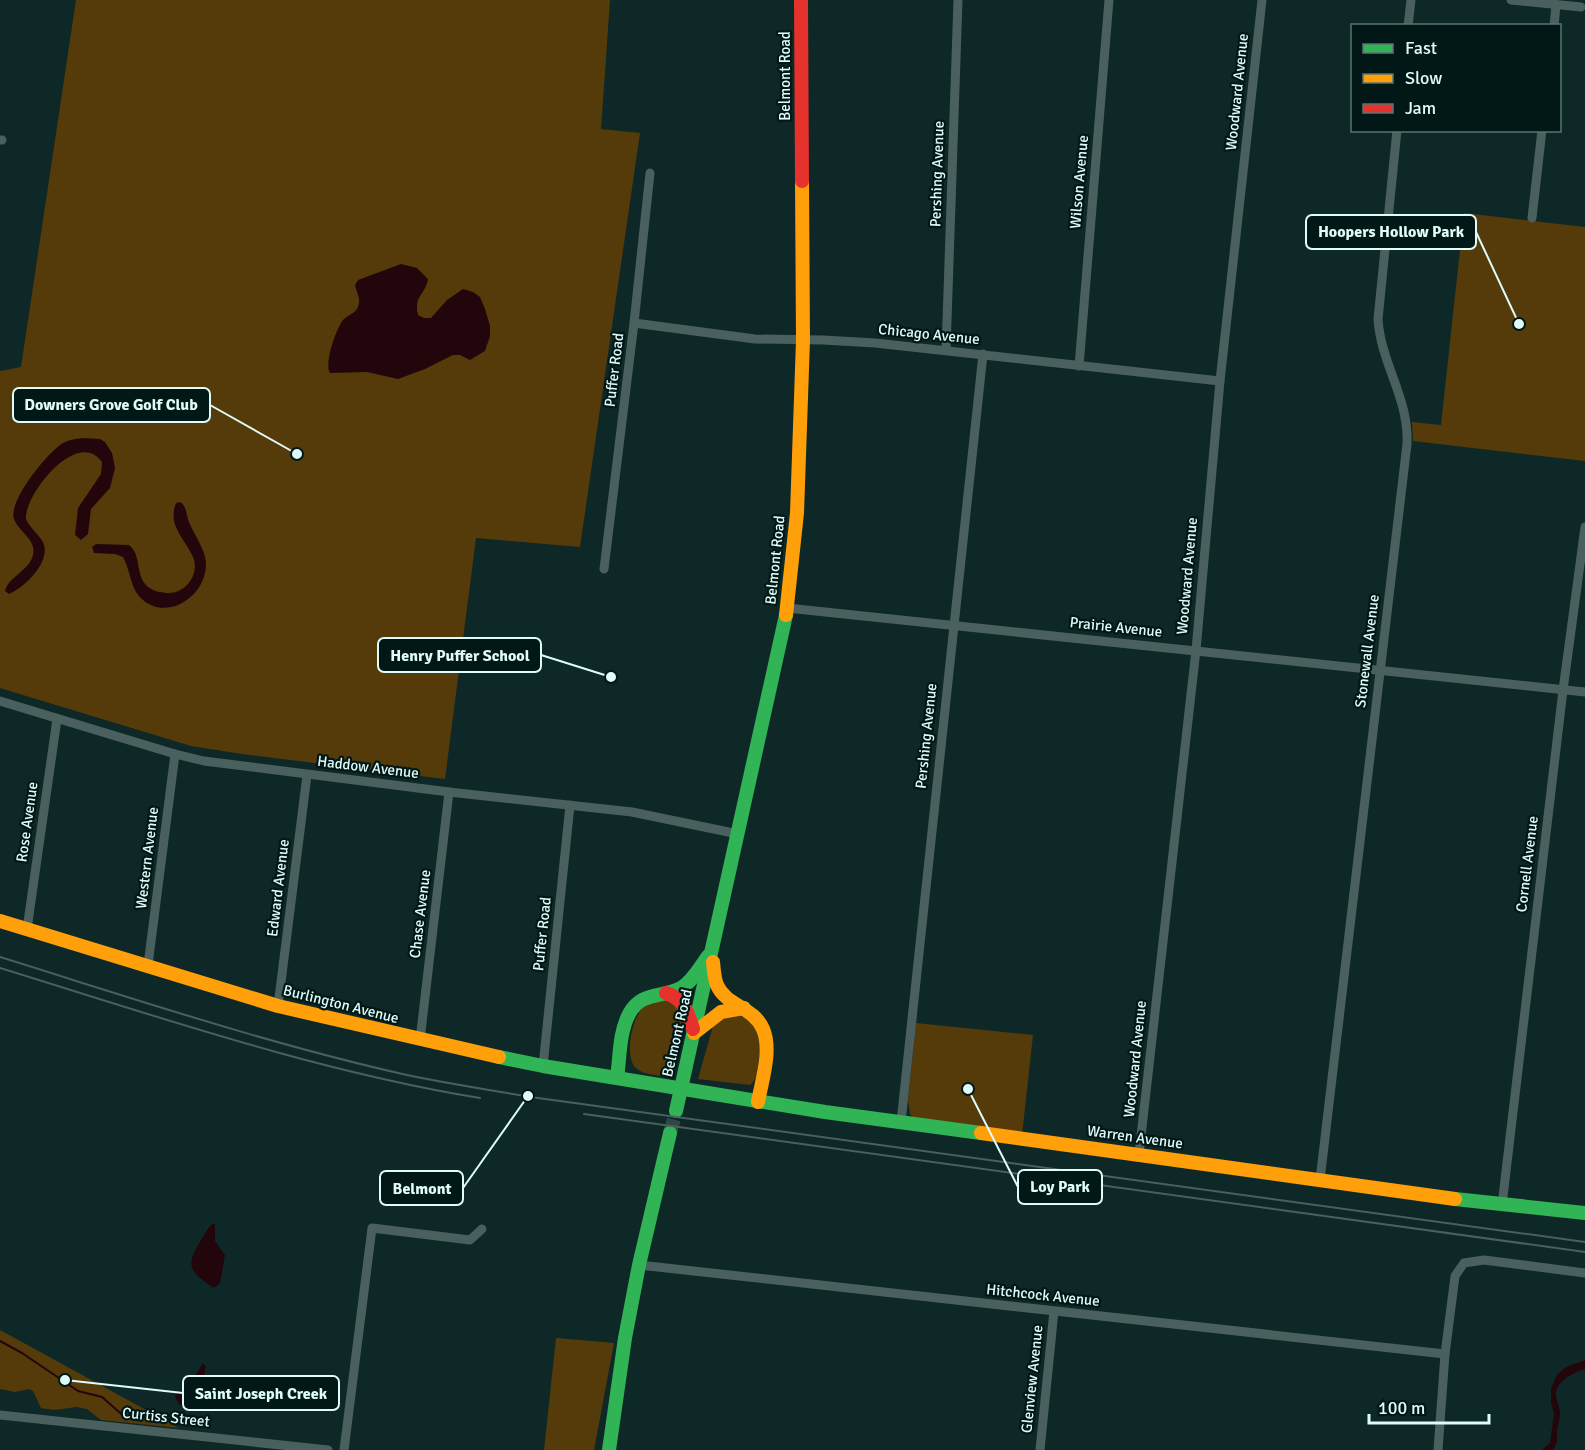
<svg xmlns="http://www.w3.org/2000/svg" width="1585" height="1450" viewBox="0 0 1585 1450" font-family="Signika,sans-serif">
  <rect width="100%" height="100%" fill="#0e2827"/>
  <g fill="#563b0a">
    <polygon points="76,0 610,0 601,129 640,133 580,547 476,538 445,779 242,754 191,746 0,688 0,371 21,367"/>
    <polygon points="1464,213 1585,227 1585,461 1413,441 1412,422 1441,425"/>
    <path d="M 660,998 L 679,1000 L 686,1021 L 673,1075 C 667,1078 662,1076 655,1075 C 649,1074 642,1073 637,1069 C 623,1058 632,1019 643,1007 C 648,1003 654,1001 660,998 Z"/>
    <path d="M 730,1013 C 762,1020 763,1035 758,1064 C 757,1073 757,1079 750,1085 L 698,1079 L 715,1019 Z"/>
    <polygon points="916,1023 1033,1035 1022,1135 913,1118 910,1114 908,1101"/>
    <polygon points="0,1330 179,1428 101,1420 87,1409 76,1407 55,1410 41,1408 33,1391 29,1389 15,1392 0,1389"/>
    <polygon points="556,1338 614,1343 594,1450 544,1450"/>
  </g>
  <g fill="#23050c">
    <path d="M 401,264 L 417,268 L 428,279 C 425,296 414,294 418,315 L 424,318 L 431,318 L 447,300 L 463,289 L 473,292 L 480,297 L 485,309 L 490,326 L 490,336 L 485,351 L 470,360 L 460,355 L 453,355 L 425,369 L 398,379 L 367,372 L 330,373 C 324,363 336,329 343,320 C 349,314 358,313 359,303 C 360,297 356,291 355,285 L 358,280 Z"/>
    <path d="M 82,438 L 100,439 L 105,442 L 112,453 L 115,468 L 110,488 L 91,509 L 88,534 L 81,540 L 75,535 L 78,508 L 101,474 L 102,462 C 77,427 24,495 26,519 C 30,528 38,534 43,542 C 52,561 25,587 9,594 L 5,591 C 8,577 30,570 33,555 C 37,540 18,531 14,519 C 8,501 46,455 60,445 C 67,440 75,439 82,438 Z"/>
    <path d="M 180,502 C 187,506 186,515 189,522 C 194,535 206,550 206,564 C 206,600 159,626 136,592 C 130,581 129,568 123,557 L 115,554 L 94,553 L 92,547 L 96,544 L 129,545 C 142,555 135,575 147,586 C 153,591 161,593 169,593 C 186,593 200,574 193,557 C 185,538 167,526 176,503 Z"/>
    <path d="M 215,1223 L 215,1241 L 225,1255 L 220,1283 L 214,1288 C 186,1270 186,1264 203,1237 C 207,1231 208,1226 215,1223 Z"/>
    <path d="M 1585,1360 L 1585,1369 C 1573,1373 1555,1381 1556,1396 C 1557,1402 1560,1407 1560,1414 C 1560,1420 1557,1426 1557,1433 C 1557,1441 1558,1443 1553,1450 L 1542,1450 L 1550,1443 L 1554,1413 L 1551,1404 L 1551,1389 L 1556,1376 L 1566,1367 Z"/>
    <path d="M 203,1363 L 206,1366 C 204,1381 197,1395 191,1409 C 182,1408 177,1404 175,1395 L 188,1387 Z"/>
  </g>
  <g fill="none" stroke-linecap="round" stroke-linejoin="round">
    <polyline stroke="#23050c" stroke-width="2" points="0,1341 22,1353 78,1391 102,1397 126,1418"/>
    <polyline stroke="#2d4847" stroke-width="14" stroke-dasharray="14 7" stroke-linecap="butt" points="670,1133 676,1111"/>
    <g stroke="#4a605f" stroke-width="9">
      <polyline points="1511,0 1581,7"/>
      <polyline points="1408,26 1411,0"/>
      <polyline points="1554,26 1556,5"/>
      <polyline points="0,140 2,140"/>
      <polyline points="1532,218 1542,130"/>
      <polyline points="634,323 755,339 823,340 875,343 1220,381"/>
      <polyline points="946,350 958,0"/>
      <polyline points="1079,366 1109,0"/>
      <polyline points="604,569 634,323 650,173"/>
      <polyline points="787,608 1585,692"/>
      <polyline points="0,701 175,754 204,761 449,792 632,812 738,834"/>
      <polyline points="27,929 57,719"/>
      <polyline points="148,965 175,754"/>
      <polyline points="278,1006 307,775"/>
      <polyline points="420,1040 449,792"/>
      <polyline points="543,1066 570,805"/>
      <polyline points="901,1122 983,354"/>
      <polyline points="1139,1154 1196,650 1220,381 1262,0"/>
      <path d="M 1320,1180 L 1407,444 C 1409,397 1381,365 1378,319 L 1397,130"/>
      <polyline points="1502,1205 1563,690 1585,527"/>
      <polyline points="639,1265 1445,1354"/>
      <polyline points="0,1415 328,1450"/>
      <polyline points="344,1450 372,1228 470,1240 482,1229"/>
      <polyline points="1040,1450 1054,1311"/>
      <polyline points="1438,1450 1445,1354 1455,1276 1464,1263 1484,1260 1585,1273"/>
    </g>
    <g stroke="#30b455" stroke-width="14">
      <polyline points="499,1057 543,1066 825,1112 981,1133"/>
      <path d="M 617,1078 C 620,1057 619,1033 629,1014 C 641,991 662,998 681,988 C 693,981 700,967 708,956"/>
      <polyline points="676,1111 786,615"/>
      <polyline points="1455,1199 1585,1213"/>
      <polyline points="609,1450 625,1338 639,1265 670,1133"/>
    </g>
    <g stroke="#ff9f0a" stroke-width="14">
      <polyline points="786,615 797,513 803,340 802,181"/>
      <polyline points="0,921 278,1006 499,1057"/>
      <path d="M 713,962 C 714,970 714,978 717,985 C 726,1006 754,1007 763,1029 C 772,1050 762,1080 758,1102"/>
      <polyline points="694,1033 721,1012 744,1008"/>
      <polyline points="981,1133 1455,1199"/>
    </g>
    <g stroke="#e5322d" stroke-width="14">
      <polyline points="801,0 802,181"/>
      <path d="M 666,993 C 684,999 688,1012 693,1029"/>
    </g>
    <g stroke="#4a5f5e" stroke-width="2">
      <path d="M 0,957 C 135,999 269,1044 407,1075 C 450,1084 494,1091 538,1098 L 1585,1242"/>
      <path d="M 0,968 C 159,1017 316,1071 480,1098"/>
      <polyline points="584,1114 1585,1252"/>
    </g>
  </g>
  <g text-anchor="middle" stroke-width="4.5" stroke-linejoin="round" paint-order="stroke">
    <g font-size="15" fill="#dffcfa" stroke="#021817">
      <text transform="translate(785 76) rotate(-90)" y="5">Belmont Road</text>
      <text transform="translate(1237 92) rotate(-84)" y="5">Woodward Avenue</text>
      <text transform="translate(937 174) rotate(-88)" y="5">Pershing Avenue</text>
      <text transform="translate(1079 182) rotate(-85)" y="5">Wilson Avenue</text>
      <text transform="translate(929 334) rotate(6)" y="5">Chicago Avenue</text>
      <text transform="translate(614 370) rotate(-83)" y="5">Puffer Road</text>
      <text transform="translate(775 560) rotate(-84)" y="5">Belmont Road</text>
      <text transform="translate(1187 576) rotate(-85)" y="5">Woodward Avenue</text>
      <text transform="translate(1116 627) rotate(6)" y="5">Prairie Avenue</text>
      <text transform="translate(1367 651) rotate(-83)" y="5">Stonewall Avenue</text>
      <text transform="translate(926 736) rotate(-84)" y="5">Pershing Avenue</text>
      <text transform="translate(368 767) rotate(7)" y="5">Haddow Avenue</text>
      <text transform="translate(27 822) rotate(-82)" y="5">Rose Avenue</text>
      <text transform="translate(147 858) rotate(-83)" y="5">Western Avenue</text>
      <text transform="translate(1527 864) rotate(-83)" y="5">Cornell Avenue</text>
      <text transform="translate(278 888) rotate(-83)" y="5">Edward Avenue</text>
      <text transform="translate(420 914) rotate(-83)" y="5">Chase Avenue</text>
      <text transform="translate(542 934) rotate(-84)" y="5">Puffer Road</text>
      <text transform="translate(341 1004) rotate(14)" y="5">Burlington Avenue</text>
      <text transform="translate(677 1033) rotate(-77)" y="5">Belmont Road</text>
      <text transform="translate(1135 1059) rotate(-84)" y="5">Woodward Avenue</text>
      <text transform="translate(1135 1137) rotate(8)" y="5">Warren Avenue</text>
      <text transform="translate(1043 1295) rotate(6)" y="5">Hitchcock Avenue</text>
      <text transform="translate(1032 1379) rotate(-84)" y="5">Glenview Avenue</text>
      <text transform="translate(166 1417) rotate(6)" y="5">Curtiss Street</text>
    </g>
  </g>
  <path fill="none" stroke="#dffcfa" stroke-width="2" d="M1519 324L1476 232M297 454L210 405M611 677L541 655M968 1089L1018 1187M528 1096L463 1188M65 1380L183 1393"/>
  <g fill="#dffcfa" stroke="#021817" stroke-width="2">
    <circle cx="1519" cy="324" r="6"/>
    <circle cx="297" cy="454" r="6"/>
    <circle cx="611" cy="677" r="6"/>
    <circle cx="968" cy="1089" r="6"/>
    <circle cx="528" cy="1096" r="6"/>
    <circle cx="65" cy="1380" r="6"/>
  </g>
  <g fill="#021817" stroke="#dffcfa" stroke-width="2">
    <rect x="1306" y="215" width="170" height="34" rx="6"/>
    <rect x="13" y="388" width="197" height="34" rx="6"/>
    <rect x="378" y="638" width="163" height="34" rx="6"/>
    <rect x="1018" y="1170" width="84" height="34" rx="6"/>
    <rect x="380" y="1171" width="83" height="34" rx="6"/>
    <rect x="183" y="1376" width="156" height="34" rx="6"/>
  </g>
  <g font-size="16" text-anchor="middle" font-weight="bold" fill="#dffcfa">
    <text x="1391" y="237">Hoopers Hollow Park</text>
    <text x="111" y="410">Downers Grove Golf Club</text>
    <text x="460" y="661">Henry Puffer School</text>
    <text x="1060" y="1192">Loy Park</text>
    <text x="422" y="1194">Belmont</text>
    <text x="261" y="1399">Saint Joseph Creek</text>
  </g>
  <rect x="1351" y="24" width="210" height="108" fill="#021817" stroke="#5a7372" stroke-width="1.5"/>
  <rect x="1363" y="44" width="30" height="9" fill="#30b455" stroke="#5a7372" stroke-width="1.5"/>
  <text x="1405" y="54" font-size="18" fill="#dffcfa">Fast</text>
  <rect x="1363" y="74" width="30" height="9" fill="#ff9f0a" stroke="#5a7372" stroke-width="1.5"/>
  <text x="1405" y="84" font-size="18" fill="#dffcfa">Slow</text>
  <rect x="1363" y="104" width="30" height="9" fill="#e5322d" stroke="#5a7372" stroke-width="1.5"/>
  <text x="1405" y="114" font-size="18" fill="#dffcfa">Jam</text>
  <path d="M1369 1414v9h120v-9" fill="none" stroke="#dffcfa" stroke-width="3"/>
  <text x="1378" y="1414" font-size="18" fill="#dffcfa" stroke="#021817" stroke-width="4.5" paint-order="stroke">100 m</text>
</svg>
